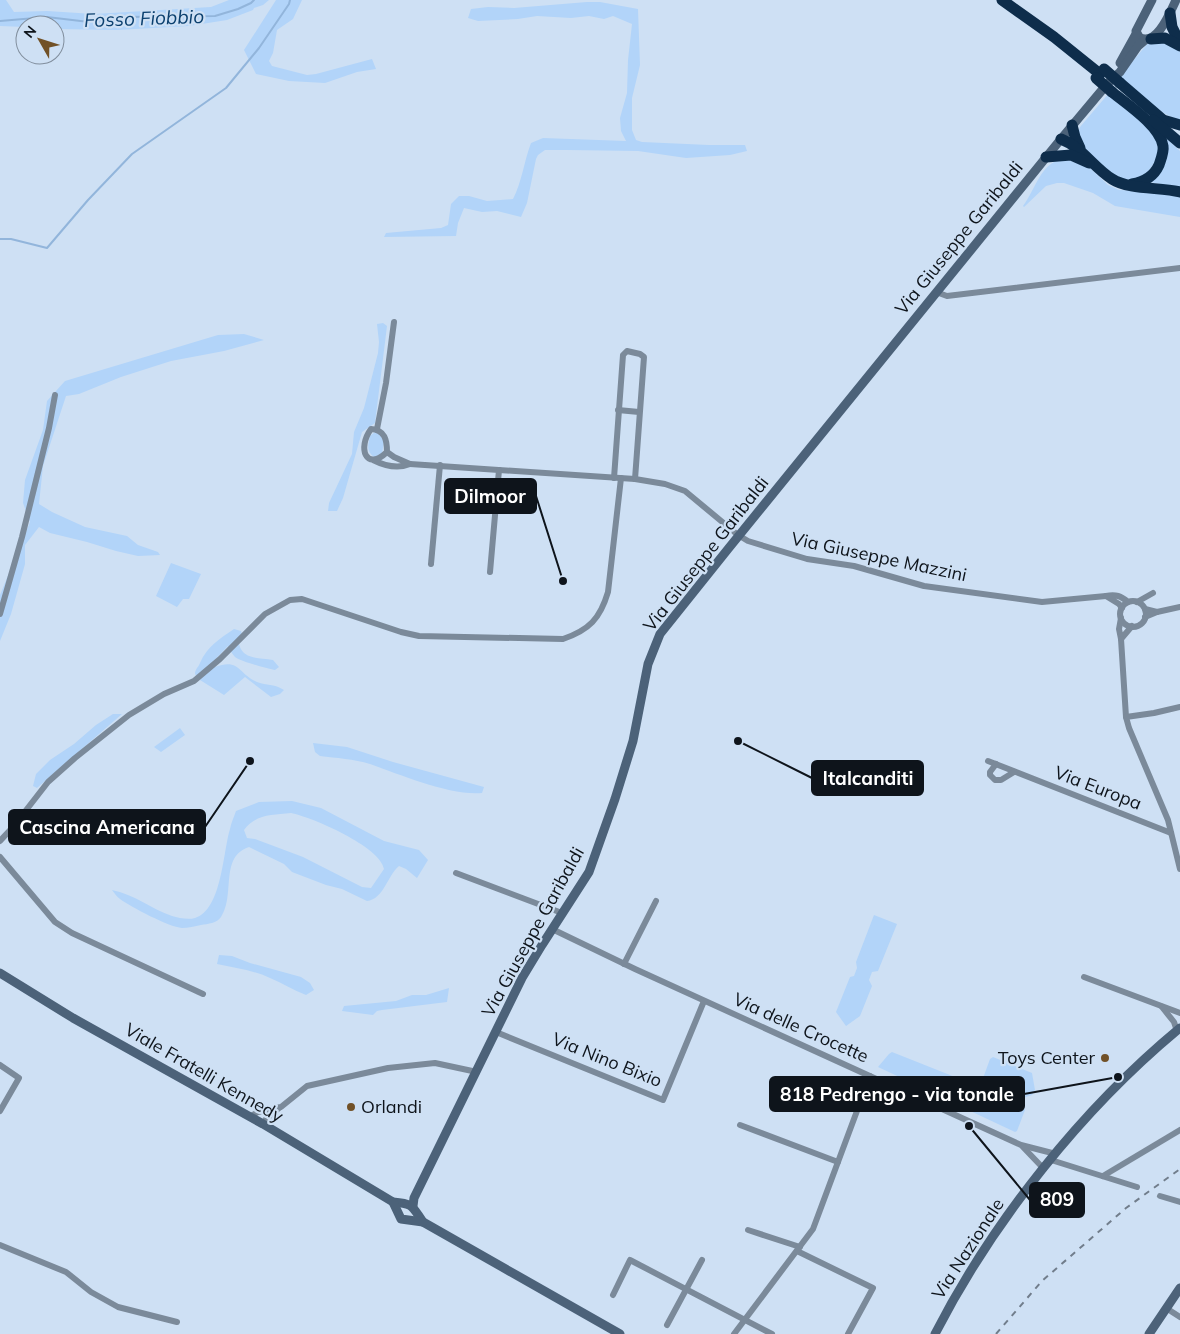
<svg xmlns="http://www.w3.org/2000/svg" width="1180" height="1334" viewBox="0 0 1180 1334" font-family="Mulish,sans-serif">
  <rect width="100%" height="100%" fill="#cee0f4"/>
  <g fill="#b2d4f9" fill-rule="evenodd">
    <polygon points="0,0 6,0 14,12 47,11 94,14 211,7 229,0 269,0 263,5 254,8 253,10 227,20 189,26 117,30 55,29 55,25 25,25 25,27 0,26"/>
    <polygon points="276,0 302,0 293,19 277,30 273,53 269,61 272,66 307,75 316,74 372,59 376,69 357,72 325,83 289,81 256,74 244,50"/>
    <path d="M 587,2 L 600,2 L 638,9 L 640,65 L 632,98 L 632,130 L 636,140 L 642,142 L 709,145 L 745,145 L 747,151 L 730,155 L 686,158 L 638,151 L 567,150 L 545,150 L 538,155 L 536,159 L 527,203 L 521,217 L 497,211 L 482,212 L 464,208 L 458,223 L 456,236 L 384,237 L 386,233 L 441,228 L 448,225 L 451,204 L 459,196 L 469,196 L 487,201 L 513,199 C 522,182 524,161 531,143 L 543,138 L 626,141 L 621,131 L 620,118 L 627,93 L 628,60 L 632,24 L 613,16 L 604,19 L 589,16 L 571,18 L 537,16 L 518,19 L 478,21 L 468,18 L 471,9 L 488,7 L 514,8 Z"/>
    <path d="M 1157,40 L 1180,50 L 1180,120 C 1160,116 1136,89 1120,76 L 1149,42 Z"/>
    <polygon points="1109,93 1147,125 1159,141 1158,157 1148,172 1135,180 1124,180 1113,175 1084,151 1077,135 1080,127"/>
    <polygon points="1165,137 1180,151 1180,188 1150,182"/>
    <path d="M 1063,158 L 1089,167 L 1108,185 L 1119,190 L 1148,191 L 1180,196 L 1180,217 L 1115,206 L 1093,193 L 1064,183 L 1057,183 L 1046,186 L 1024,207 L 1023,206 C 1036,189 1039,165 1063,158 Z"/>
    <polygon points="383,323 387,326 375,423 362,432 343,498 337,511 328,511 329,503 352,454 354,432 364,408 378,353 379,342 377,324"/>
    <polygon points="244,334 264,340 224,351 171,361 121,377 79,394 66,396 43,466 39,504 52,512 85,527 127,536 138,545 158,552 160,555 138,556 116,551 87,542 50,533 39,527 25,545 25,564 11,614 0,641 0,595 30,522 23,503 25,480 43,430 47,401 65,381 218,335"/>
    <path d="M 375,432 L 379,433 L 384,441 L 382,454 L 374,457 C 366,451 368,445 370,436 Z"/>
    <polygon points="171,563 201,574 189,599 183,599 177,607 156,596"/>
    <path d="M 234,629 L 241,631 L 242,634 L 238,638 C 240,660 255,657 273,660 L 279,667 L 275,670 C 269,669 239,661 235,657 C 232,654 230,650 228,646 L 211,664 L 215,667 C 240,658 238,674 257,682 C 268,686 272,683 284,690 L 280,694 L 271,697 L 245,677 L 224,695 L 200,680 L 195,674 C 195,669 198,668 200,663 C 207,647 219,639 234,629 Z"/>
    <polygon points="113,714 122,714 37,788 33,786 36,774 50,760 74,744 96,725"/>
    <polygon points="180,728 185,735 161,752 154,747"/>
    <path d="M 313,743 L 347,747 L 393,762 L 484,787 L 482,793 C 451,796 401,775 370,764 C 354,759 336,758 320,756 L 315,752 Z"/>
    <path d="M 292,801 L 321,808 L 384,841 L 419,850 L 428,860 L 417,878 L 406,869 L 399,866 C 387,876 384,899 367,901 L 342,889 L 326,885 L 292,872 L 284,864 L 249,847 C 219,857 236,895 221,917 C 217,923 208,924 201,925 C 195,926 188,928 182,928 C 169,927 131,907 120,899 C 117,897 115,894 112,890 C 136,895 151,909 172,916 C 179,918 188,920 195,918 C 222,910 223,851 230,829 C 231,823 234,817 236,811 L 259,802 ZM 291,813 C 312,817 381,847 384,869 L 371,888 L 362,887 L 303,857 L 255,839 L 247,838 L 244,830 C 256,814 272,815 291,813 Z"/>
    <polygon points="874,915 897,924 878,971 872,972 869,980 872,986 860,1016 846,1026 836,1012 850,977 854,976 857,968 856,962"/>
    <path d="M 219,955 L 232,956 L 250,963 L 301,977 L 310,983 L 314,990 L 306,995 C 293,990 282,983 270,978 C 253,970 235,968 217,964 Z"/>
    <polygon points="449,988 447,1002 382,1010 377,1011 373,1015 342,1011 344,1006 396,1001 412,995 426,995"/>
    <polygon points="892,1052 955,1077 961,1084 955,1103 878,1067 889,1054"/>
    <polygon points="993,1057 1032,1073 1035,1090 1032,1095 1023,1098 982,1081 990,1059"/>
    <polygon points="978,1086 1022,1104 1025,1110 1017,1131 1015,1132 966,1109 974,1088"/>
  </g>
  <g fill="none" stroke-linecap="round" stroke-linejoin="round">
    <g stroke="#92b5db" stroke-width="2">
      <polyline points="0,21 47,17 89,22 122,17 215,16 238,9 251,3 254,0"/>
      <polyline points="0,239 11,239 47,248 88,200 132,154 226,88 259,48 289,4 290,0"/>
    </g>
    <g stroke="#7b8a9a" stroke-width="6">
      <polyline points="936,292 947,296 1180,268"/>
      <polyline points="618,410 639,412"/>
      <polyline points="377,429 386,383 394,322"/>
      <path d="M 373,460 C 385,466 398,469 410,464 L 394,457 L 387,452 C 387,440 385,430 371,429 C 357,448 366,472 387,452"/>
      <polyline points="410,464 635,479 665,484 685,491 738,535 748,541 807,559 854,566 924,586 1042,602 1106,596"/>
      <polyline points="614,478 623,355 627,351 640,354 644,357 635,479"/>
      <polyline points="431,564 440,465"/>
      <polyline points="490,572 499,470"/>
      <circle cx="1133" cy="614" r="13"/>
      <polyline points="1137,602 1153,593"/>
      <path d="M 1122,608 L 1119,604 L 1106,596 C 1116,594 1121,596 1128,602"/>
      <polyline points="1145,609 1157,612 1145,617"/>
      <polyline points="1157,612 1180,607"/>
      <polyline points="0,614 22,537 49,428 55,395"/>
      <polyline points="1121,618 1119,629 1121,639 1132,626"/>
      <polyline points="1121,639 1126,717 1129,728 1168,820 1180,869"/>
      <polyline points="1126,717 1154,713 1180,707"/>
      <polyline points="988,761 1171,833"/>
      <polyline points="996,764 990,772 990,775 995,780 1001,780 1014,772"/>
      <path d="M 0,841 L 13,827 L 48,782 L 75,758 L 129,715 L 164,694 L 194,681 L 220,659 L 265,614 L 290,600 L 302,599 L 401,632 L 419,636 L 563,639 C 589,630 600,619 608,592 L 621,478"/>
      <polyline points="0,857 55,922 72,933 203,994"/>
      <polyline points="456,873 562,913"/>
      <polyline points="552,929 635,969 1021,1145 1056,1154"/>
      <polyline points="624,964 656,901"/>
      <polyline points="1084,977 1180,1013"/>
      <polyline points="1162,1007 1174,1022 1177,1031"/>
      <polyline points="496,1032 663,1100 704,1001"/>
      <polyline points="0,1065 19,1078 0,1111"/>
      <polyline points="249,1117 258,1112 281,1107 307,1086 388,1068 435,1063 477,1072"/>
      <polyline points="263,1124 266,1119 279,1108"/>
      <polyline points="740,1125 838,1162"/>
      <polyline points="1023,1147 1044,1169"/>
      <polyline points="1051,1160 1137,1187"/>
      <polyline points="1103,1176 1180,1130"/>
      <polyline points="1160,1196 1180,1202"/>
      <polyline points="748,1230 800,1247"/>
      <polyline points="0,1245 66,1272 91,1292 118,1307 177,1322"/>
      <polyline points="797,1251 873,1288 848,1334"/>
      <polyline points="613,1295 630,1260 772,1334"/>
      <polyline points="1166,1308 1180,1317"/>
      <polyline points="667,1325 702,1260"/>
      <polyline points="734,1334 813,1229 870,1076"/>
    </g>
    <g stroke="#4c6279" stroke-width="9">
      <path d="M 1152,0 L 1136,31 L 1139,37 C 1156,48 1170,13 1176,0"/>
      <polyline points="1120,63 1136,34"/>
      <path d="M 0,973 L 73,1018 L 263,1124 L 393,1202 C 414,1204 411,1205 423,1222 L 620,1334"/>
      <polyline points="393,1202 401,1219 423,1222"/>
      <polyline points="413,1206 414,1198 522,978 542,945 589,872 615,799 633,741 648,664 660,634 728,549 1061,139 1108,83 1120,72 1138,46 1145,40"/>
      <path d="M 935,1334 C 993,1221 1082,1109 1180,1028"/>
      <polyline points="1149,1334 1180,1288"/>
    </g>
    <g stroke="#0e2d4b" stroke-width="11">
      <polyline points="1002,0 1054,37 1100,74"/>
      <polyline points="1170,13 1172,27 1180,43"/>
      <polyline points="1151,39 1165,38 1180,46"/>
      <polyline points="1120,83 1163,120 1180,125"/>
      <path d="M 1112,92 C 1127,104 1160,126 1163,146 C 1164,152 1161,159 1159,165 C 1154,176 1144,182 1132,184"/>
      <polyline points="1153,120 1180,143"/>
      <polyline points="1072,125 1075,137 1080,148"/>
      <path d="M 1061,139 C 1082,147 1093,167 1112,179 C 1129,190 1160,187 1180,192"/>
      <polyline points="1046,157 1071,155 1089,163"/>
    </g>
    <polyline stroke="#717d8b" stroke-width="2" stroke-dasharray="6 6" stroke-linecap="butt" points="996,1334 1042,1281 1126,1208 1180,1169"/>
    <g stroke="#0e2d4b" stroke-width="11">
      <polyline points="1104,69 1120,83"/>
      <polyline points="1096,78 1112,92"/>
    </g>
  </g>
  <g fill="#715127" stroke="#cee0f4" stroke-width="2">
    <circle cx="1105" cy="1058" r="5"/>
    <circle cx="351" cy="1107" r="5"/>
  </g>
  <g text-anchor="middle" stroke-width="4.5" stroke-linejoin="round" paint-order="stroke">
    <g font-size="18" fill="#0e141b" stroke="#cee0f4">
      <text transform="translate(959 238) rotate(-51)" y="6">Via Giuseppe Garibaldi</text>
      <text transform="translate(706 554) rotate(-52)" y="6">Via Giuseppe Garibaldi</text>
      <text transform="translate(879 557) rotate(12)" y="6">Via Giuseppe Mazzini</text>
      <text transform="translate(1098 788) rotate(21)" y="6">Via Europa</text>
      <text transform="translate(533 932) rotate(-61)" y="6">Via Giuseppe Garibaldi</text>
      <text transform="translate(801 1028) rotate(24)" y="6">Via delle Crocette</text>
      <text transform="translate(607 1060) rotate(22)" y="6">Via Nino Bixio</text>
      <text transform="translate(204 1073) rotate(30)" y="6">Viale Fratelli Kennedy</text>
      <text transform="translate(968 1249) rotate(-57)" y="6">Via Nazionale</text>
    </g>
    <g font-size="18" fill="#0e141b" stroke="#cee0f4" text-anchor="end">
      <text x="1095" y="1064">Toys Center</text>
      <text x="361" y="1113" text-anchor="start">Orlandi</text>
    </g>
    <g font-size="19" font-style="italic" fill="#0b406f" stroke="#cee0f4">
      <text transform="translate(144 18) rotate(-2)" y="7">Fosso Fiobbio</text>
    </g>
  </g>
  <path fill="none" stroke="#0e141b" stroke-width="2" d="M563 581L536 496M738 741L812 778M250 761L205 827M1118 1077L1024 1094M969 1126L1030 1200"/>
  <g fill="#0e141b" stroke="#cee0f4" stroke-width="2">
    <circle cx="563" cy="581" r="5"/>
    <circle cx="738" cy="741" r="5"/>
    <circle cx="250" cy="761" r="5"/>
    <circle cx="1118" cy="1077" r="5"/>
    <circle cx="969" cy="1126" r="5"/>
  </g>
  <g fill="#0e141b" stroke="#0e141b" stroke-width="2">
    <rect x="445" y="479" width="91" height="34" rx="5"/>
    <rect x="812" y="761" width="111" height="34" rx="5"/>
    <rect x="9" y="810" width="196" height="34" rx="5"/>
    <rect x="770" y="1077" width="254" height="34" rx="5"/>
    <rect x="1030" y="1183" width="54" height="34" rx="5"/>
  </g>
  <g font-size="19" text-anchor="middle" font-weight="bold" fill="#fff">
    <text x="490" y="503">Dilmoor</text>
    <text x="868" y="785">Italcanditi</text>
    <text x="107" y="834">Cascina Americana</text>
    <text x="897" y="1101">818 Pedrengo - via tonale</text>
    <text x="1057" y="1206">809</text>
  </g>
  <g transform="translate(40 40) rotate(309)"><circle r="24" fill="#cee0f4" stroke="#818e9d"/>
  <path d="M0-4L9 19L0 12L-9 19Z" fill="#715127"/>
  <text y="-8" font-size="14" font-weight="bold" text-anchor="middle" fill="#0e141b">N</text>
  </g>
</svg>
